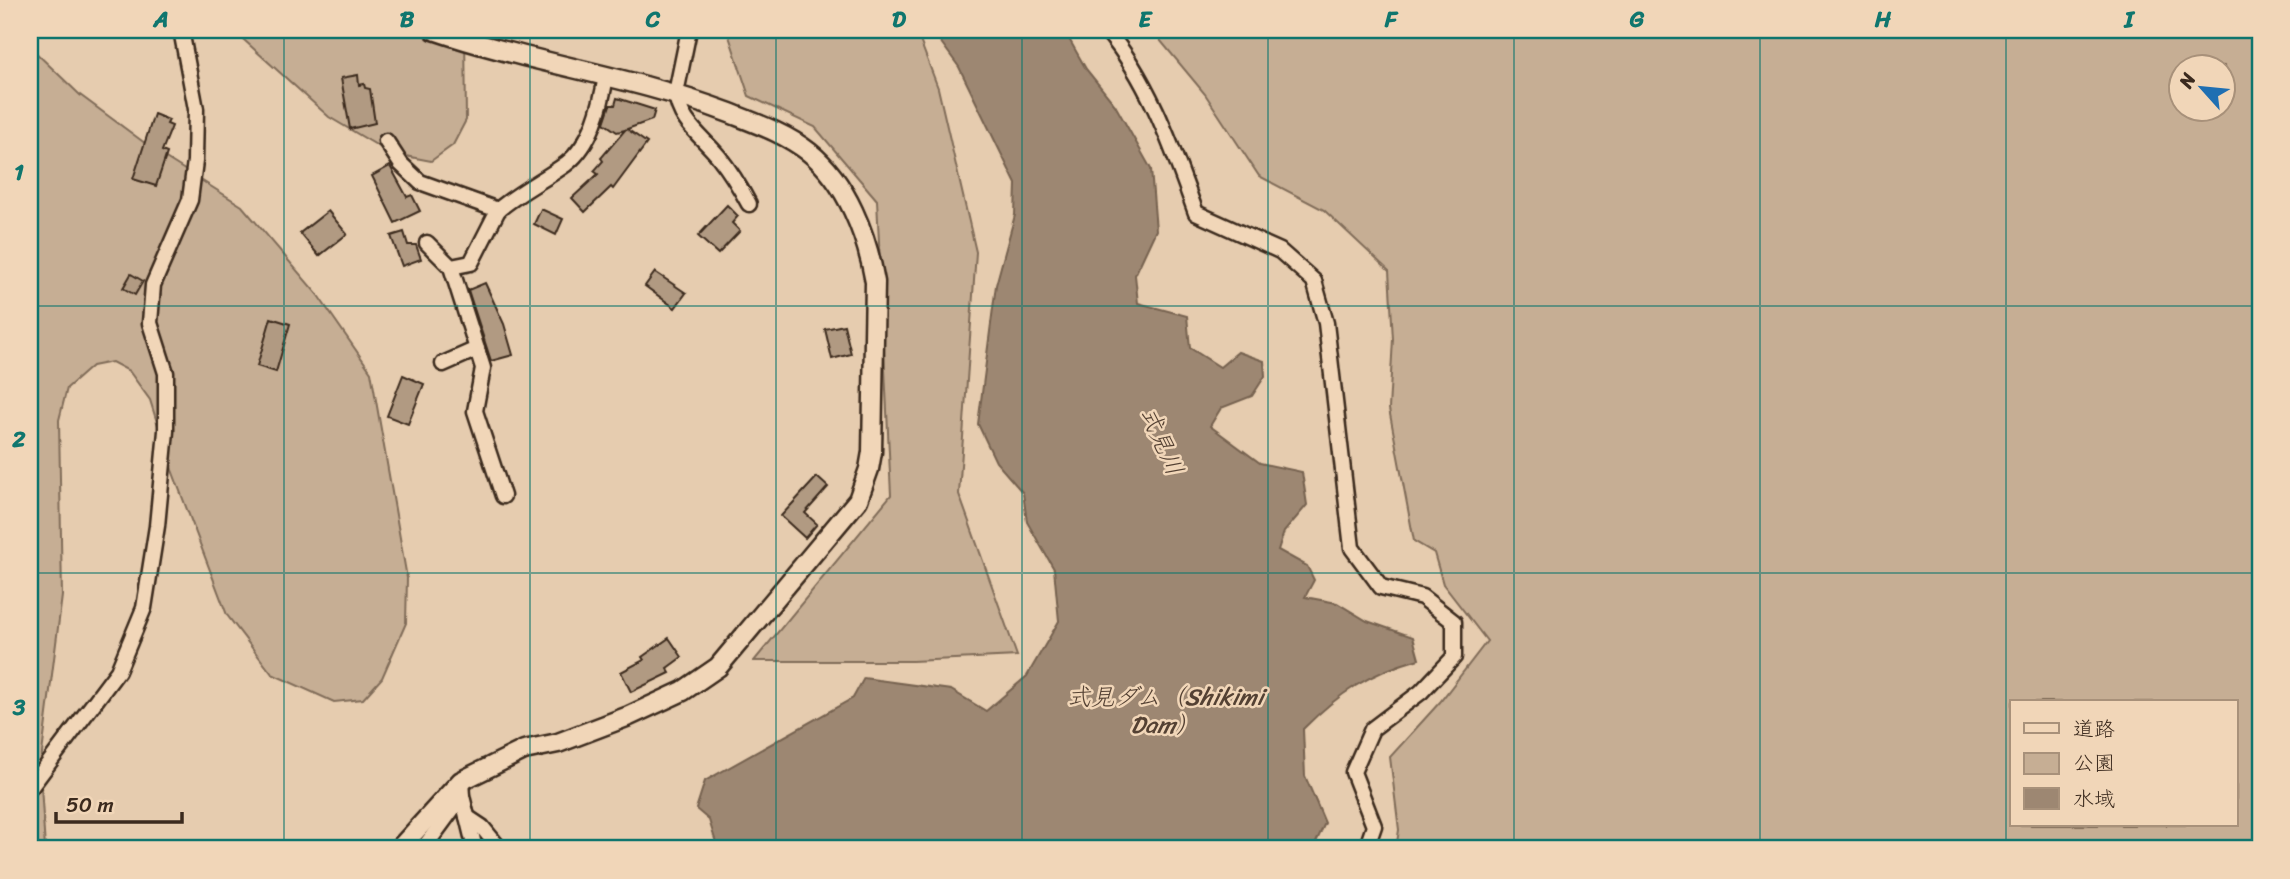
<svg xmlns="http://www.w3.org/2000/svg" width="2290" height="879" viewBox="0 0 2290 879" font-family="Sriracha,'Klee One',sans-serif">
  <rect width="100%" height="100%" fill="#e6ccaf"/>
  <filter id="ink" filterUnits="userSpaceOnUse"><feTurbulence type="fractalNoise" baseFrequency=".0143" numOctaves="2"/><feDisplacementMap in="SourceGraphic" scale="14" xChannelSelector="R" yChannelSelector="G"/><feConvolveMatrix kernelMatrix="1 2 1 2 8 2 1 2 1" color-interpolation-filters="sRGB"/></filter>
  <g filter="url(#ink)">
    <g fill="#c6ae94" stroke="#806c59" stroke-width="2" fill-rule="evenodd">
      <polygon points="233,30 465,30 466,120 453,145 431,161 390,153 329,117"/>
      <polygon points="727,30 916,30 938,88 976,252 959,494 1017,656 912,661 754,661 891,495 877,200 815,127 749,96"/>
      <path d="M 1157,30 L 2260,30 L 2260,849 L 1396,849 L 1399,830 L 1390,757 L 1440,702 L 1487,641 L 1443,584 L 1434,553 L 1414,541 L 1389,409 L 1393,339 L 1389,271 L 1324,210 L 1259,176 L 1205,94 L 1160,40 ZM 2182,66 L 2224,66 L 2224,108 L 2182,108 ZM 2012,702 L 2236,702 L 2236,825 L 2012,825 Z"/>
      <polygon points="30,47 80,95 161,155 242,206 317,294 371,372 407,578 406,623 382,678 363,699 334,702 272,674 227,615 172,470 150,400 129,371 112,362 92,366 67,388 59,420 62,596 40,769 45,849 30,849"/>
    </g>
    <path fill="#9d8772" stroke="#766250" stroke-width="2" d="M 932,30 L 1064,30 L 1086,69 L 1115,105 L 1151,169 L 1156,230 L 1135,275 L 1138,303 L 1187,316 L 1190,348 L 1220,367 L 1238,352 L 1264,361 L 1265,376 L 1252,396 L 1221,408 L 1210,426 L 1260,463 L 1302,472 L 1307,505 L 1284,532 L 1278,550 L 1307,566 L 1314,580 L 1305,597 L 1337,603 L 1367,621 L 1413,637 L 1419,659 C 1369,673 1339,693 1303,729 L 1305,776 L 1325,823 L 1313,849 L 718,849 L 709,820 L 696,809 L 705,781 L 853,698 L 864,678 L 951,690 L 986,711 L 1027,676 L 1059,621 L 1054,569 L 1027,522 L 1023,493 L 996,462 L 978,424 L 996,285 L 1015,215 L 1016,184 L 959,67 Z"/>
    <g fill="#b19a82" stroke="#3b2a1e" stroke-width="2">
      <polygon points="358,75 359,85 364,84 365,88 370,89 375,123 350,129 341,78"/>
      <polygon points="617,98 655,110 652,120 627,129 647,143 613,189 611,187 585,212 572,198 598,174 594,171 603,161 601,158 625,130 617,132 604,123 610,105 615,105"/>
      <polygon points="154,114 169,120 167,124 172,126 162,151 167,153 156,186 133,179"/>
      <polygon points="390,166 407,197 412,195 420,211 395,223 372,176"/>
      <polygon points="727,205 738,216 732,223 740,231 718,254 698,236"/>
      <polygon points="541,209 563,219 556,235 534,224"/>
      <polygon points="328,211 347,234 319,256 300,233"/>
      <polygon points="404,232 408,245 416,245 421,259 402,266 391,236"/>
      <polygon points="655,272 686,293 675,308 645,286"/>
      <polygon points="131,274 143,281 135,295 123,288"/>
      <polygon points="485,283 504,324 513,355 491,361 468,290"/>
      <polygon points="271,318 290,324 276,372 257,366"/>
      <polygon points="844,325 851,354 832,359 825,329"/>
      <polygon points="403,375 424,384 408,424 387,416"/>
      <polygon points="817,477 828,487 805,513 817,524 805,538 781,516"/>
      <polygon points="669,638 682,657 667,668 670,673 631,692 621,672 644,660 642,657"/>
    </g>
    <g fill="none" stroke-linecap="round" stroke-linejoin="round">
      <g stroke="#3b2a1e" stroke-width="19">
        <g id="minor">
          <path d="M 689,30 L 676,93 C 679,122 702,136 719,157 C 731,172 740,187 749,204"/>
          <path d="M 1106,30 C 1150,81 1173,150 1196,213 L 1280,251 L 1314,281 L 1326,323 L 1352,548 L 1381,587 L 1422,597 L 1454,622 L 1454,657 L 1421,692 L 1372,729 L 1353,772 L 1374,826 L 1366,849"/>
          <path d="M 386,141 L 401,164 L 420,182 L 498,210 C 519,192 544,180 566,164 C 592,144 601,106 606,76"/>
          <polyline points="427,243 451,267 471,263 498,210"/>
          <polyline points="451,267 483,368 475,411 503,496"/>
          <polyline points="443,364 477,349"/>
          <polyline points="461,781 462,796 475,849"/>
          <polyline points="30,788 118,671 144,608 157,526 166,431 166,373 150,323 153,285 190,200 195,161 196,109 181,30"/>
          <polyline points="467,817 482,827 500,849"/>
          <polyline points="423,849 462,796"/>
        </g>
      </g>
      <g stroke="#3b2a1e" stroke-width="23">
        <path id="tertiary" d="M 399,849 L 461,781 L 524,750 L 558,743 L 629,716 L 683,691 L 718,667 L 858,500 L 869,469 L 872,452 L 875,282 C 867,236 847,182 809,152 C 785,133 755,123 727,112 C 632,76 530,63 434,30"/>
      </g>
      <use href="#minor" stroke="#f1d6b8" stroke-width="14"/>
      <use href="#tertiary" stroke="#f1d6b8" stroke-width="18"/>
    </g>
  </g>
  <path fill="none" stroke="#0f766e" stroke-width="2" stroke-opacity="0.55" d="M 284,30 L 284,849M 530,30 L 530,849M 776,30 L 776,849M 1022,30 L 1022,849M 1268,30 L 1268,849M 1514,30 L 1514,849M 1760,30 L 1760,849M 2006,30 L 2006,849M 30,306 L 2260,306M 30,573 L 2260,573"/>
  <g text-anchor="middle" stroke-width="5" stroke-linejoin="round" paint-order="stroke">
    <g font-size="24" font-style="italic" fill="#544133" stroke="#f1d6b8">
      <text transform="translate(1162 441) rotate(66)" y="8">式見川</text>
      <text x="1165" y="705">式見ダム（Shikimi<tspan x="1165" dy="28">Dam）</tspan></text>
    </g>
  </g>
  <rect width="2290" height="879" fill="none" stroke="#f1d6b8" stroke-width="77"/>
  <rect x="2010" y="700" width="228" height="126" fill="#f1d6b8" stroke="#a8917a" stroke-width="2"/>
  <rect x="2024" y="723" width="35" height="10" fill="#f1d6b8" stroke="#a8917a" stroke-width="2"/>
  <text x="2073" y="736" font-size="21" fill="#3b2a1e">道路</text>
  <rect x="2024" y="753" width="35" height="21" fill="#c6ae94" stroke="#a8917a" stroke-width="2"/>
  <text x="2073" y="770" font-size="21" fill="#3b2a1e">公園</text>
  <rect x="2024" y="788" width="35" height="21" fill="#9d8772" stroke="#a8917a" stroke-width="2"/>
  <text x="2073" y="806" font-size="21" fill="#3b2a1e">水域</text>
  <g transform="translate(2202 88) rotate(297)"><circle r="33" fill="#f1d6b8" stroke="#a8917a" stroke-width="2"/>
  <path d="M0-5L12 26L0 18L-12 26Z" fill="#1f6fb2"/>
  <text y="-10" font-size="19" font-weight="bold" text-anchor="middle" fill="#3b2a1e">N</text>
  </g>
  <path d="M56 812v10h126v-10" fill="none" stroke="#3b2a1e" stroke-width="3.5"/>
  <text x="66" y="812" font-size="21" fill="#3b2a1e" stroke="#f1d6b8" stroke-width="5" paint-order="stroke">50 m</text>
  <rect x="38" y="38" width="2214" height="802" fill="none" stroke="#0f766e" stroke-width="2.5"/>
  <g font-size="23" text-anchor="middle" font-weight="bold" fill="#0f766e">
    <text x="161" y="27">A</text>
    <text x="407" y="27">B</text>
    <text x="653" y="27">C</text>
    <text x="899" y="27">D</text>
    <text x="1145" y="27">E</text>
    <text x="1391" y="27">F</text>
    <text x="1637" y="27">G</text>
    <text x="1883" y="27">H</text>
    <text x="2129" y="27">I</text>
    <text x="19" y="180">1</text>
    <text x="19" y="447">2</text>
    <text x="19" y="715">3</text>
  </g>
</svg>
